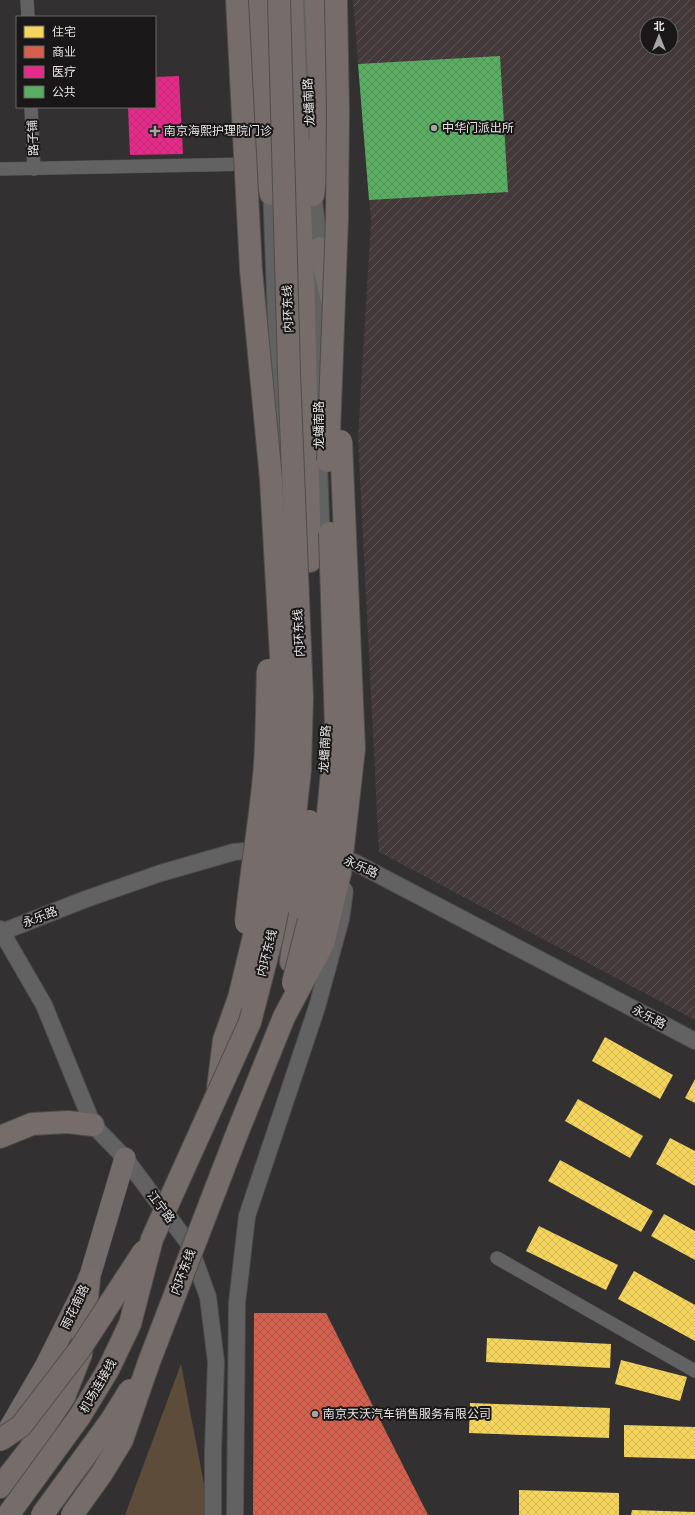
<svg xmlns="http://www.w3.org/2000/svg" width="695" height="1515" viewBox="0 0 695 1515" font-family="Rubik,'Noto Sans SC',sans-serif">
  <defs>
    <pattern id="industrial-furrows" width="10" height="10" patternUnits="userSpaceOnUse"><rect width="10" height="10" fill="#43393a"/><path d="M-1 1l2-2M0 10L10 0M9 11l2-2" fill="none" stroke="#5e5656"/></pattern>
    <pattern id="homes-cross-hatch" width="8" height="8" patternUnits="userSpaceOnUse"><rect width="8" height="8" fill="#f6d55c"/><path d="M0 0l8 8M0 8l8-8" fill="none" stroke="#d3b857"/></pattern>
    <pattern id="shops-cross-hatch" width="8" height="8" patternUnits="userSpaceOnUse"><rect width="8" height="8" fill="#d6604d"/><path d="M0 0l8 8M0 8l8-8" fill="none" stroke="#a3564a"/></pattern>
    <pattern id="health-cross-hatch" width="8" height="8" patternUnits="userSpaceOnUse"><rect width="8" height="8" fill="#e7298a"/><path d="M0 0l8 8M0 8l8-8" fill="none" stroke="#b63175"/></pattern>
    <pattern id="public-cross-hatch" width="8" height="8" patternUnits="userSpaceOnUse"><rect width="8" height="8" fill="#5aae61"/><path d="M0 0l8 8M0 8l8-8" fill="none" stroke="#548e58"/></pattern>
  </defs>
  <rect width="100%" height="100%" fill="#323030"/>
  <path fill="url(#industrial-furrows)" fill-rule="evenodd" d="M 353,0 L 695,0 L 695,1020 L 379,852 L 358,438 L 371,221 ZM 647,24 L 671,24 L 671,48 L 647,48 Z"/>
  <polygon fill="#5d4c3a" points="181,1364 205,1489 205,1515 125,1515"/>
  <g fill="url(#homes-cross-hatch)">
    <polygon points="605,1037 673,1075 660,1099 592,1061"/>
    <polygon points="695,1079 695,1103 685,1098"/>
    <polygon points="578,1099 643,1136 630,1158 565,1121"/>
    <polygon points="670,1138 695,1151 695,1186 656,1164"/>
    <polygon points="560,1160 653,1211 641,1232 548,1181"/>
    <polygon points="664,1214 695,1231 695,1260 651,1236"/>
    <polygon points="539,1226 618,1265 606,1290 526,1251"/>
    <polygon points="634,1271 695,1305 695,1341 618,1299"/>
    <polygon points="487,1338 611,1344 610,1368 486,1362"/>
    <polygon points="621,1360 687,1377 680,1401 615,1384"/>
    <polygon points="470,1403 610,1408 609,1438 469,1433"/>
    <polygon points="624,1425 695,1427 695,1459 624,1457"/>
    <polygon points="519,1490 619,1493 619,1515 519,1515"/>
    <polygon points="632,1510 695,1512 695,1515 631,1515"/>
  </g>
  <polygon fill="url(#shops-cross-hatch)" points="254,1313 326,1313 428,1515 253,1515"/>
  <polygon fill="url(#health-cross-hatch)" points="179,76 183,154 130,155 128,107 155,107 155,77"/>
  <polygon fill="url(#public-cross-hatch)" points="500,56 508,192 369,200 358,64"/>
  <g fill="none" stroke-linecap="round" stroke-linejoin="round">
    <g stroke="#4f4d4d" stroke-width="14">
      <g id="minor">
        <polyline points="27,0 28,17"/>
        <polyline points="31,107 34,169"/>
        <polyline points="0,169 252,164"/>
        <polyline points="497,1258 695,1371"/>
      </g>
    </g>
    <g stroke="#4f4d4d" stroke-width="18">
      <g id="tertiary">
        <polyline points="304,0 311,154"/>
        <polyline points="271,184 282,488"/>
        <polyline points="312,185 320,248 318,433 322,549"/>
        <polyline points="331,855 354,862 695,1041"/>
        <polyline points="0,929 44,1005 93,1125 125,1158 189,1244 208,1297 216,1362 213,1452 213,1515"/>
        <polyline points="2,932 86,899 161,873 234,852 265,849"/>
      </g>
    </g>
    <g stroke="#4f4d4d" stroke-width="22">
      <polyline id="primary" points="7,1432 46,1365 89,1279 125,1158"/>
    </g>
    <g stroke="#4f4d4d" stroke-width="24">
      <g id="trunk">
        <polyline points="259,0 264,113 264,164 271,194"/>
        <polyline points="292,0 304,308 310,561"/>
        <polyline points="313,195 321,135 316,0"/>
        <polyline points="320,248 331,297"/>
        <polyline points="291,962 298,907"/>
        <polyline points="218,1088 224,1040 239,998"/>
        <polyline points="0,1137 32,1124 68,1122 93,1125"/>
        <polyline points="0,1487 29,1450 64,1397 81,1354 89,1279"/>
      </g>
    </g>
    <use href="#minor" stroke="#636262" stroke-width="13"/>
    <use href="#tertiary" stroke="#636262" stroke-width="16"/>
    <use href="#primary" stroke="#746c6a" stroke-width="21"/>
    <use href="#trunk" stroke="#766c6a" stroke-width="22"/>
    <g stroke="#4f4d4d" stroke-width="18" stroke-linecap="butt">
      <polyline id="tertiary-bridge" points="235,1515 237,1303 247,1216 317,1007 341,919 345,890"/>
    </g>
    <g stroke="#4f4d4d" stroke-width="24" stroke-linecap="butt">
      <g id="trunk-bridge">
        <polyline points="237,0 251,270 271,479 282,674 283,740 274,826 267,882 239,998"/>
        <polyline points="328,461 337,219 338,111 336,0"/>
        <polyline points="298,907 309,821"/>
        <path d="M 246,923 C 251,870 261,818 265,765 C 267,734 267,702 268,670"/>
        <polyline points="293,983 311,912 326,835 336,729 330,533"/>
        <polyline points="0,1440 21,1426 80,1349 144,1251"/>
        <polyline points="8,1515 80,1416 108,1370 130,1324 152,1239 250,1022 272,937 293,833 300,770 302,698 289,372 279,0"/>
        <polyline points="42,1515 110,1422 130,1390"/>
        <polyline points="72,1515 102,1473 122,1440 149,1362 238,1131 284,1017 323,944 340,873 354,749 341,441"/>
      </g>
    </g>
    <use href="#tertiary-bridge" stroke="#636262" stroke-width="16"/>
    <use href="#trunk-bridge" stroke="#766c6a" stroke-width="22"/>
  </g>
  <g fill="#a7a4a4" stroke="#191718" stroke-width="1.5">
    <circle cx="434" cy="128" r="4"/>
    <path d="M153 125h4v4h4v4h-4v4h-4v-4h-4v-4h4z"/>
    <circle cx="315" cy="1414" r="4"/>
  </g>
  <g text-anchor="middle" stroke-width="4" stroke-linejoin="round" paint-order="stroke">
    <g font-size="12" fill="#e6e3e3" stroke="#191718">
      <text transform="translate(309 102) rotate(-93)" y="4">龙蟠南路</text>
      <text transform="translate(33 138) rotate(-93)" y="4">路子铺</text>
      <text transform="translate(288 309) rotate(-92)" y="4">内环东线</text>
      <text transform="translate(319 425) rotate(-90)" y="4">龙蟠南路</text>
      <text transform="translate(299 633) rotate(-93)" y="4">内环东线</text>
      <text transform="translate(325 749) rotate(-87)" y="4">龙蟠南路</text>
      <text transform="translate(361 867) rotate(24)" y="4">永乐路</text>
      <text transform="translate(40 917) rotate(-21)" y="4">永乐路</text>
      <text transform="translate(267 953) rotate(-76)" y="4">内环东线</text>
      <text transform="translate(649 1017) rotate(28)" y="4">永乐路</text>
      <text transform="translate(161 1207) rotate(53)" y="4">江宁路</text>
      <text transform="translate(183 1272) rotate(-69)" y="4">内环东线</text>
      <text transform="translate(75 1307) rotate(-64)" y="4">雨花南路</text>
      <text transform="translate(98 1386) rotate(-60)" y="4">机场连接线</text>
    </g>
    <g font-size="12" fill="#e6e3e3" stroke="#191718" text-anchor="start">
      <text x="442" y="132">中华门派出所</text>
      <text x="164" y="135">南京海熙护理院门诊</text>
      <text x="323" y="1418">南京天沃汽车销售服务有限公司</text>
    </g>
  </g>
  <rect x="16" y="16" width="140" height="92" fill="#191718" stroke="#6b6969"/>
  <rect x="24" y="26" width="20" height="12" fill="#f6d55c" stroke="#6b6969"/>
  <text x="52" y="36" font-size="12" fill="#e6e3e3">住宅</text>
  <rect x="24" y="46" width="20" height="12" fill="#d6604d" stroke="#6b6969"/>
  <text x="52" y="56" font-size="12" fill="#e6e3e3">商业</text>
  <rect x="24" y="66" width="20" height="12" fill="#e7298a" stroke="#6b6969"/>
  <text x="52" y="76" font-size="12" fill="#e6e3e3">医疗</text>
  <rect x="24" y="86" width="20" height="12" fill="#5aae61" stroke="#6b6969"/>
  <text x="52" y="96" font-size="12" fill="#e6e3e3">公共</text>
  <g transform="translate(659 36)"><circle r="19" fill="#191718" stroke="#6b6969"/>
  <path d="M0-3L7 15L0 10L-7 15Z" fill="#a7a4a4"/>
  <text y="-6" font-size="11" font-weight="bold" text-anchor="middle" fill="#e6e3e3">北</text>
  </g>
</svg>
